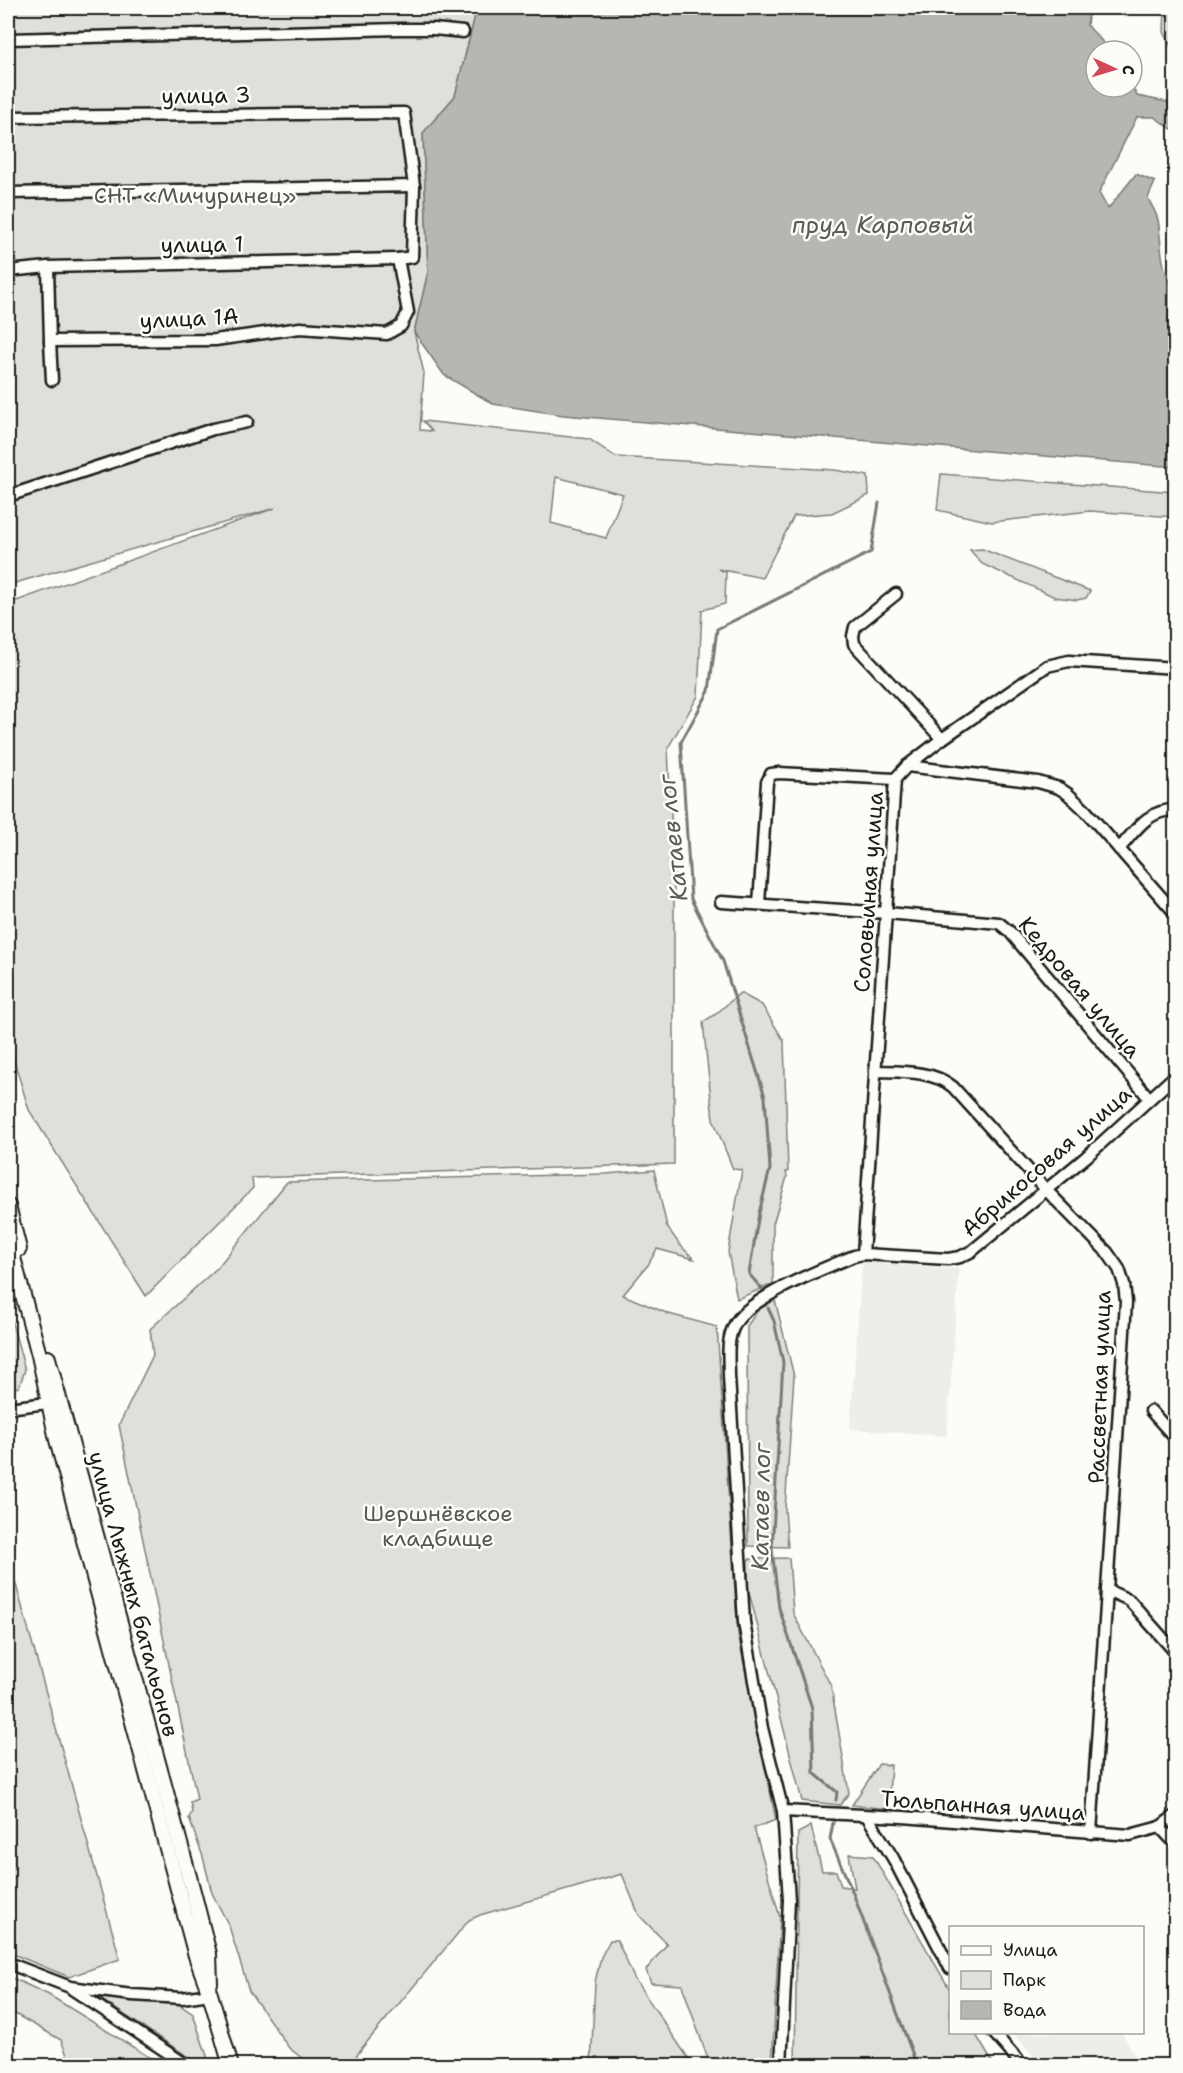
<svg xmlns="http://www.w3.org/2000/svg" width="1183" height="2073" viewBox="0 0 1183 2073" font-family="'Shantell Sans',sans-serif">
  <rect width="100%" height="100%" fill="#fdfcf7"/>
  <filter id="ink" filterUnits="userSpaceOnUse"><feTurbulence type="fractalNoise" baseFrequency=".0167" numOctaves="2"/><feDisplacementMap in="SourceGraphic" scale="12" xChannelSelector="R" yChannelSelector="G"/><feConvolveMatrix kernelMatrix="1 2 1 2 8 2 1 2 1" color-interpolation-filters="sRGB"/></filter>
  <g filter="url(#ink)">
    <g fill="#eeede9">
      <polygon points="862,1262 959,1269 947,1436 850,1429"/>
      <polygon points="1013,2033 1122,2033 1141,2065 1041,2065"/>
    </g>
    <g fill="#e0dfdb" stroke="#7e7e7c" stroke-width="1.5" fill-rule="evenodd">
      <path d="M 8,8 L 477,8 L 455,96 L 423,133 L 428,272 L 414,332 L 424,373 L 420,430 L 432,431 L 423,421 L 589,439 L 616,457 L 835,470 L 868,476 L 869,495 L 832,513 L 794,516 L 762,578 L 718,569 L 726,572 L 725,604 L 702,610 L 698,696 L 668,748 L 674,878 L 674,1164 L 252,1178 L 253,1188 L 146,1296 L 29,1110 L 8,1041 L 8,604 L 275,508 L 8,585 ZM 556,477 L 623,494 L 606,538 L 551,523 Z"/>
      <polygon points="1165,8 1175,8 1175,55 1164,32"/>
      <polygon points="941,474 1175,492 1175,517 1090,511 992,522 937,510"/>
      <polygon points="982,549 1090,591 1086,598 1077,600 1055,597 982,564 970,550"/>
      <polygon points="740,993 762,1005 784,1041 788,1172 786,1172 787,1177 773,1224 773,1284 737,1299 728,1252 742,1170 733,1169 713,1119 703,1022 716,1014"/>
      <polygon points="654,1170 667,1227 680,1245 694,1259 657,1249 648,1265 623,1295 669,1314 717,1327 738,1634 776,1820 754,1828 780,1917 772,2065 710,2065 682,1985 651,1983 646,1970 667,1944 639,1915 622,1874 480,1915 469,1920 362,2048 350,2065 311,2065 289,2048 249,1991 229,1926 212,1893 203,1857 189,1818 192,1812 190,1802 197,1799 119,1425 153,1355 150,1329 217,1268 287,1182 605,1174"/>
      <polygon points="775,1300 794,1376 785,1510 788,1547 748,1546 747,1326 758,1310"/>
      <polygon points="8,1308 25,1370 19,1387 8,1389"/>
      <polygon points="8,1556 120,1959 69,1977 8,1952"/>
      <polygon points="789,1558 793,1613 831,1686 849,1793 840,1805 802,1801 748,1588 748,1559"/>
      <polygon points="879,1764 891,1765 888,1809 852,1805"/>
      <polygon points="811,1826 822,1871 836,1871 841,1886 855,1888 849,1854 873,1856 950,1990 950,2032 975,2033 994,2065 795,2065 798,1833"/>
      <polygon points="610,1940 617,1940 635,1980 693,2065 591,2065 595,1982 601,1957"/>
      <polygon points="8,1976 49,1995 162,2065 71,2065 61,2040 8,2010"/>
      <polygon points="99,1998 177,2003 193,2014 210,2065 201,2065"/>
    </g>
    <path fill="#b7b6b2" stroke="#797876" stroke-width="1.5" d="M 477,8 L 1089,8 L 1087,25 L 1111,51 L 1096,51 L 1096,87 L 1132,86 L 1137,96 L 1167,102 L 1175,106 L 1175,131 L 1154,117 L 1137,117 L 1099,193 L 1108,209 L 1136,174 L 1155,182 L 1148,198 C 1151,205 1156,212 1158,220 C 1162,241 1159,271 1175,288 L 1175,467 L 563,415 L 493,404 L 444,375 L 414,332 L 428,272 L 423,133 L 455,96 Z"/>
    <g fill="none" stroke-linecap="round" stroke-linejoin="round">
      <g stroke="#797876" stroke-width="3">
        <polyline points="762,1289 749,1274 759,1213 770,1169 765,1097 723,961 691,899 681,742 709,691 717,629 871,552 879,503"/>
        <polyline points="768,1308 774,1321 783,1362 772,1549 779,1608 812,1708 814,1773 837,1792 836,1800"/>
        <polyline points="833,1823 830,1839 853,1893 917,2066"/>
      </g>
      <g stroke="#1c1c1c" stroke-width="15">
        <g id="minor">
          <polyline points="8,39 399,29 434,29 463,32"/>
          <polyline points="8,117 404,113 414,186 412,257 398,259 408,312 401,326 387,334 300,328 215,340 50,341 48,267"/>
          <polyline points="8,193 414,186"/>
          <polyline points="8,271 48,267 398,259"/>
          <polyline points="50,341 52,380"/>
          <polyline points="8,496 213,429 247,422"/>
          <polyline points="896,594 855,627 853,636 854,644 942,739"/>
          <polyline points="907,766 1038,782 1059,788 1068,794 1086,811 1176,914"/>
          <path d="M 1119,849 C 1136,830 1148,809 1176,810"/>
          <polyline points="721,902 887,913 999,923 1010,932 1149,1098"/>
          <polyline points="759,904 767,782 771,774 779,773 895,779"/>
          <path d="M 875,1071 C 900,1072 933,1070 953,1087 L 1051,1195 L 1107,1252 L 1119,1269 L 1124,1284 L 1126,1302 L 1091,1833"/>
          <polyline points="863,1254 895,779 907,766 942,739 1047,666 1069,661 1176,668"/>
          <polyline points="8,1408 55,1402"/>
          <polyline points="1151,1411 1176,1439"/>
          <polyline points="1107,1590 1129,1600 1176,1653"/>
          <polyline points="783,1811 903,1817 1130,1835 1160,1827 1176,1815"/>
          <polyline points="867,1816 893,1858 950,1968"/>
          <polyline points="1160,1827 1176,1844"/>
          <polyline points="8,1963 70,1987 132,1995 182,1998 210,1994"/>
          <polyline points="72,1989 188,2066"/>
          <polyline points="993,2032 1023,2066"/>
          <path d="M 781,2066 L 789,1900 L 783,1811 L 762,1728 L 744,1622 L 729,1376 C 729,1360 726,1341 734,1326 C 746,1298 825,1268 854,1256 L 863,1254 L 948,1259 L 960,1257 L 972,1251 L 1086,1157 L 1176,1075"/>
        </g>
      </g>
      <g stroke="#1c1c1c" stroke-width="18">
        <g id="major">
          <polyline points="8,1206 19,1249"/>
          <polyline points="8,1239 39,1355 57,1440 196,1956 210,1994 231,2066"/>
          <polyline points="48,1358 194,1895 209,1954 210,1983"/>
        </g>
      </g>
      <use href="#minor" stroke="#fdfcf7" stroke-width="10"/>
      <use href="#major" stroke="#fdfcf7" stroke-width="14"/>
    </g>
  </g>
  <g text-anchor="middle" stroke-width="5" stroke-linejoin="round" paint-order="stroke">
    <g font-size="22" fill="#1c1c1c" stroke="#fdfcf7">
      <text transform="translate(206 95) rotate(-1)" y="8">улица 3</text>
      <text transform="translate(202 244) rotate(-1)" y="8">улица 1</text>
      <text transform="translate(189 318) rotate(-3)" y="8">улица 1А</text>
      <text transform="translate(868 892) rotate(-86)" y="8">Соловьиная улица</text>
      <text transform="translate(1080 987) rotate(50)" y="8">Кедровая улица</text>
      <text transform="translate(1046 1161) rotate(-41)" y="8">Абрикосовая улица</text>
      <text transform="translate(1099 1387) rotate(-88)" y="8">Рассветная улица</text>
      <text transform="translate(134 1594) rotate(75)" y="8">улица Лыжных батальонов</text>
      <text transform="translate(983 1805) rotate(4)" y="8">Тюльпанная улица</text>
    </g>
    <g font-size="22" fill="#575655" stroke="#fdfcf7">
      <text x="195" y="203">СНТ «Мичуринец»</text>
      <text x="438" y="1521">Шершнёвское<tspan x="438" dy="25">кладбище</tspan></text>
    </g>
    <g font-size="24" font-style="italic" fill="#5a5a58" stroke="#fdfcf7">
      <text x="883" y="233">пруд Карповый</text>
      <text transform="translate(673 838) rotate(-96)" y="8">Катаев лог</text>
      <text transform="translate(761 1507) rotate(-89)" y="8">Катаев лог</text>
    </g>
  </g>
  <rect width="1183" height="2073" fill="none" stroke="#fdfcf7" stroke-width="30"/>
  <rect x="15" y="15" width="1153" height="2043" fill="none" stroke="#1c1c1c" stroke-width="2" filter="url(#ink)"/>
  <rect x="949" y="1926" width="195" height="108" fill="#fdfcf7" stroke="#a3a29f" stroke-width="1.5"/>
  <rect x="961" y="1946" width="30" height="9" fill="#fdfcf7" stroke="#a3a29f" stroke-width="1.5"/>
  <text x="1003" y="1956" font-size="18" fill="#1c1c1c">Улица</text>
  <rect x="961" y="1971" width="30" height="18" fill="#e0dfdb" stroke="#a3a29f" stroke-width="1.5"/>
  <text x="1003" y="1986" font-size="18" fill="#1c1c1c">Парк</text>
  <rect x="961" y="2001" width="30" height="18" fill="#b7b6b2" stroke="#a3a29f" stroke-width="1.5"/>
  <text x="1003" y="2016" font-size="18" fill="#1c1c1c">Вода</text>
  <g transform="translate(1114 69) rotate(94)"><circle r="28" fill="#fdfcf7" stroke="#a3a29f" stroke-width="1.5"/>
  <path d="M0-4.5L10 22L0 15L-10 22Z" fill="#d1495b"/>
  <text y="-9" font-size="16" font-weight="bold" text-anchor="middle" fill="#1c1c1c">С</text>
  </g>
</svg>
